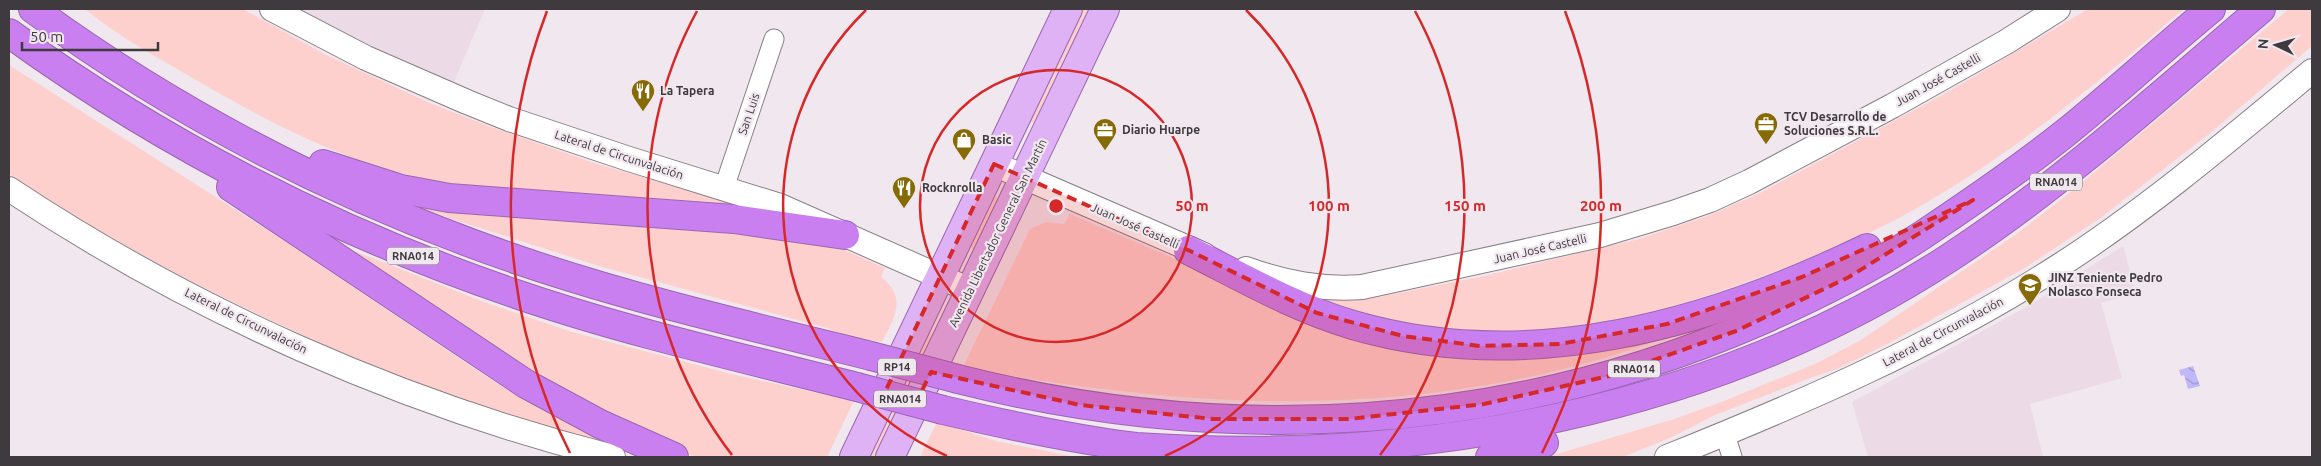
<svg xmlns="http://www.w3.org/2000/svg" width="2321" height="466" viewBox="0 0 2321 466" font-family="Ubuntu,sans-serif">
  <defs>
    <pattern id="water-waves" width="16" height="10" patternUnits="userSpaceOnUse" patternTransform="scale(1.25)"><rect width="16" height="10" fill="#c1b8f8"/><path d="M0 5q4-4 8 0t8 0" fill="none" stroke="#9e97ca"/></pattern>
  </defs>
  <rect width="100%" height="100%" fill="#f1e7ee"/>
  <g fill="#ecdbe7">
    <polygon points="296,9 485,9 453,84 373,48"/>
    <polygon points="2123,246 2136,293 2101,303 2122,378 2030,404 2043,457 1868,457 1852,402 2030,305"/>
  </g>
  <g fill="#fdd0ce">
    <path d="M 85,9 L 243,9 L 324,54 L 432,104 L 497,129 L 594,163 L 731,203 L 729,205 C 671,201 613,196 556,192 C 510,189 462,187 417,177 C 338,159 265,120 196,80 C 159,58 118,37 85,9 Z"/>
    <polygon points="1082,9 1089,9 1034,122 1030,123 1029,119"/>
    <path d="M 2088,9 L 2184,9 C 2091,88 1998,167 1889,223 C 1840,248 1789,267 1738,285 C 1653,316 1566,336 1475,333 C 1450,332 1414,327 1389,322 C 1366,317 1343,307 1320,300 L 1364,300 L 1484,276 L 1639,239 L 1705,217 L 1758,194 L 1946,93 Z"/>
    <polygon points="2289,9 2312,9 2312,46 2209,134 2099,219 2023,269 1889,343 1837,369 1813,377 1715,415 1672,437 1623,457 1547,457 1671,420 1719,403 1817,363 1861,340 2018,233 2072,191"/>
    <path d="M 9,65 L 286,242 L 487,377 L 522,399 L 604,442 C 590,443 548,427 532,422 C 473,405 415,382 358,359 C 237,308 118,247 9,174 Z"/>
    <polygon points="993,196 996,196 997,201 975,248 972,249 970,246"/>
    <path d="M 401,199 L 741,226 L 835,246 L 885,268 L 881,277 C 908,298 894,318 882,342 L 850,337 L 827,328 L 599,266 L 449,218 Z"/>
    <path d="M 1070,214 L 1269,299 L 1356,332 L 1681,332 C 1500,402 1304,414 1113,390 C 1063,384 1013,378 964,365 L 1030,229 L 1046,222 L 1064,224 Z"/>
    <polygon points="342,246 484,302 572,332 731,374 851,400 853,403 827,457 697,457 667,447 579,405"/>
    <polygon points="941,308 931,329 930,341 874,457 867,457"/>
    <polygon points="937,422 996,441 1075,457 920,457"/>
  </g>
  <polygon fill="url(#water-waves)" points="2193,366 2200,386 2188,389 2184,375 2181,376 2179,370"/>
  <g fill="none" stroke-linecap="round" stroke-linejoin="round">
    <g stroke="#897f86" stroke-width="21">
      <g id="minor">
        <polyline points="724,188 774,39"/>
        <polyline points="1725,434 1732,457"/>
      </g>
    </g>
    <g stroke="#897f86" stroke-width="26">
      <g id="tertiary">
        <polyline points="272,9 366,58 467,102 509,119 629,159 780,206 970,290"/>
        <polyline points="994,164 1204,255"/>
        <path d="M 9,189 C 193,311 400,403 613,457"/>
        <path d="M 1246,269 C 1285,283 1321,290 1362,287 L 1600,235 L 1673,213 L 1710,200 L 1749,182 L 1892,106 L 2006,42 L 2058,9"/>
        <path d="M 1667,457 C 1802,403 1936,345 2059,266 C 2149,208 2230,139 2312,71"/>
      </g>
    </g>
    <g stroke="#9967b1" stroke-width="30">
      <g id="primary">
        <polyline points="854,457 1068,9"/>
        <polyline points="890,457 1105,9"/>
      </g>
    </g>
    <g stroke="#9967b1" stroke-width="30">
      <g id="motorway">
        <path d="M 33,9 C 181,117 348,202 521,261 C 636,300 754,327 871,356"/>
        <path d="M 9,33 C 164,145 334,232 516,294 C 627,332 743,358 857,387"/>
        <polyline points="323,164 401,189 449,198 734,219 845,235"/>
        <polyline points="231,187 526,384 600,424 674,457"/>
        <path d="M 1188,250 C 1242,277 1295,308 1353,325 C 1528,376 1708,325 1867,248"/>
        <path d="M 958,379 C 1225,447 1507,432 1760,321 C 1816,296 1873,268 1924,234 C 1972,202 2019,170 2064,134 C 2114,94 2161,50 2211,9"/>
        <path d="M 943,410 C 1007,425 1071,439 1136,447 C 1416,466 1713,412 1949,258 C 2061,185 2160,95 2261,9"/>
        <polyline points="1490,457 1544,443"/>
      </g>
    </g>
    <use href="#minor" stroke="#fff" stroke-width="19"/>
    <use href="#tertiary" stroke="#fff" stroke-width="24"/>
    <use href="#primary" stroke="#dfb2f6" stroke-width="28"/>
    <use href="#motorway" stroke="#ca7ff0" stroke-width="28"/>
    <g stroke="#9967b1" stroke-width="30" stroke-linecap="butt">
      <g id="motorway-bridge">
        <polyline points="871,356 958,379"/>
        <polyline points="857,387 943,410"/>
      </g>
    </g>
    <use href="#motorway-bridge" stroke="#ca7ff0" stroke-width="28"/>
  </g>
  <path fill="#d62828" fill-opacity="0.2" stroke="#d62828" stroke-width="4" stroke-dasharray="10 6" stroke-linejoin="round" d="M 994,164 L 1188,250 L 1317,313 L 1403,336 L 1480,346 L 1560,344 L 1667,324 L 1802,277 L 1973,200 L 1849,277 L 1736,331 L 1609,376 L 1484,404 L 1349,419 L 1213,419 L 1080,405 L 931,372 L 916,403 L 884,394 Z"/>
  <g fill="none" stroke="#d62828" stroke-width="2.5">
    <circle cx="1056" cy="206" r="136"/>
    <path d="M947 456A273 273 0 0 1 866 10M1246 10A273 273 0 0 1 1165 456"/>
    <path d="M732 455A409 409 0 0 1 697 11M1415 11A409 409 0 0 1 1380 455"/>
    <path d="M570 453A545 545 0 0 1 547 11M1565 11A545 545 0 0 1 1542 453"/>
  </g>
  <defs>
    <g id="restaurant-pin" transform="scale(1.25)"><path d="M0 17L-7.5 6A9.5 9.5 0 1 1 7.5 6Z" fill="#866a05" stroke="#f1e7ee"/><path d="M-5-6h1v4h1v-4h1v4h1v-4h1v5L-1.5 .5V6h-2V.5L-5-1ZM5-6V6H3V1.5H1.5Q1.5-4 5-6Z" fill="#fff"/></g>
    <g id="office-pin" transform="scale(1.25)"><path d="M0 17L-7.5 6A9.5 9.5 0 1 1 7.5 6Z" fill="#866a05" stroke="#f1e7ee"/><path d="M-6-3h4V-5.5h4V-3h4V5H-6ZM-1-4.5V-3h2v-1.5ZM-6 0V1H6V0Z" fill="#fff"/></g>
    <g id="shop-pin" transform="scale(1.25)"><path d="M0 17L-7.5 6A9.5 9.5 0 1 1 7.5 6Z" fill="#866a05" stroke="#f1e7ee"/><path d="M-5-2.5h2.3a2.7 3.5 0 0 1 5.4 0H5L5.5 6h-11ZM-1.5-2.5h3a1.5 2.3 0 0 0-3 0Z" fill="#fff"/></g>
    <g id="school-pin" transform="scale(1.25)"><path d="M0 17L-7.5 6A9.5 9.5 0 1 1 7.5 6Z" fill="#866a05" stroke="#f1e7ee"/><path d="M0-5L7-2L0 1L-7-2ZM-4 1L0 2.5L4 1V4Q0 6-4 4Z" fill="#fff"/></g>
  </defs>
  <g fill-rule="evenodd">
    <use href="#restaurant-pin" x="643" y="91"/>
    <use href="#office-pin" x="1766" y="124"/>
    <use href="#office-pin" x="1105" y="130"/>
    <use href="#shop-pin" x="964" y="140"/>
    <use href="#restaurant-pin" x="904" y="188"/>
    <use href="#school-pin" x="2030" y="285"/>
  </g>
  <g text-anchor="middle" stroke-width="4.5" stroke-linejoin="round" paint-order="stroke">
    <g fill="#f1e7ee" stroke="#746e72" stroke-width="1">
      <rect x="2030" y="173.5" width="52" height="17" rx="4"/>
      <rect x="387" y="247.5" width="52" height="17" rx="4"/>
      <rect x="878" y="358.5" width="38" height="17" rx="4"/>
      <rect x="1608" y="360.5" width="52" height="17" rx="4"/>
      <rect x="874" y="390.5" width="52" height="17" rx="4"/>
    </g>
    <g font-size="11" font-weight="bold" fill="#3e3a3d">
      <text x="2056" y="186">RNA014</text>
      <text x="413" y="260">RNA014</text>
      <text x="897" y="371">RP14</text>
      <text x="1634" y="373">RNA014</text>
      <text x="900" y="403">RNA014</text>
    </g>
    <g font-size="12" fill="#3e3a3d" stroke="#f1e7ee">
      <text transform="translate(1938 80) rotate(-29)" y="4">Juan José Castelli</text>
      <text transform="translate(749 114) rotate(-71)" y="4">San Luis</text>
      <text transform="translate(619 155) rotate(18)" y="4">Lateral de Circunvalación</text>
      <text transform="translate(1135 226) rotate(24)" y="4">Juan José Castelli</text>
      <text transform="translate(998 233) rotate(-64)" y="4">Avenida Libertador General San Martín</text>
      <text transform="translate(1540 249) rotate(-13)" y="4">Juan José Castelli</text>
      <text transform="translate(246 321) rotate(26)" y="4">Lateral de Circunvalación</text>
      <text transform="translate(1943 332) rotate(-28)" y="4">Lateral de Circunvalación</text>
    </g>
    <g font-size="12" font-weight="bold" fill="#3e3a3d" stroke="#f1e7ee" text-anchor="start">
      <text x="660" y="95">La Tapera</text>
      <text x="1784" y="121">TCV Desarrollo de<tspan x="1784" dy="14">Soluciones S.R.L.</tspan></text>
      <text x="1122" y="134">Diario Huarpe</text>
      <text x="982" y="144">Basic</text>
      <text x="922" y="192">Rocknrolla</text>
      <text x="2048" y="282">JINZ Teniente Pedro<tspan x="2048" dy="14">Nolasco Fonseca</tspan></text>
    </g>
  </g>
  <circle cx="1056" cy="206" r="8" fill="#d62828" stroke="#f1e7ee" stroke-width="2.5"/>
  <g font-size="15" text-anchor="middle" font-weight="bold" fill="#d62828" stroke="#f1e7ee" stroke-width="4.5" stroke-linejoin="round" paint-order="stroke">
    <text x="1192" y="211">50 m</text>
    <text x="1329" y="211">100 m</text>
    <text x="1465" y="211">150 m</text>
    <text x="1601" y="211">200 m</text>
  </g>
  <rect width="2321" height="466" fill="none" stroke="#3e3a3d" stroke-width="20"/>
  <g transform="translate(2276 45) rotate(275)" stroke="#f1e7ee" stroke-width="4" paint-order="stroke">
  <path d="M0-4L9 19L0 12L-9 19Z" fill="#3e3a3d"/>
  <text y="-8" font-size="14" font-weight="bold" text-anchor="middle" fill="#3e3a3d">N</text>
  </g>
  <path d="M22 42v8h136v-8" fill="none" stroke="#3e3a3d" stroke-width="2.5"/>
  <text x="30" y="42" font-size="15" fill="#3e3a3d" stroke="#f1e7ee" stroke-width="4" paint-order="stroke">50 m</text>
</svg>
